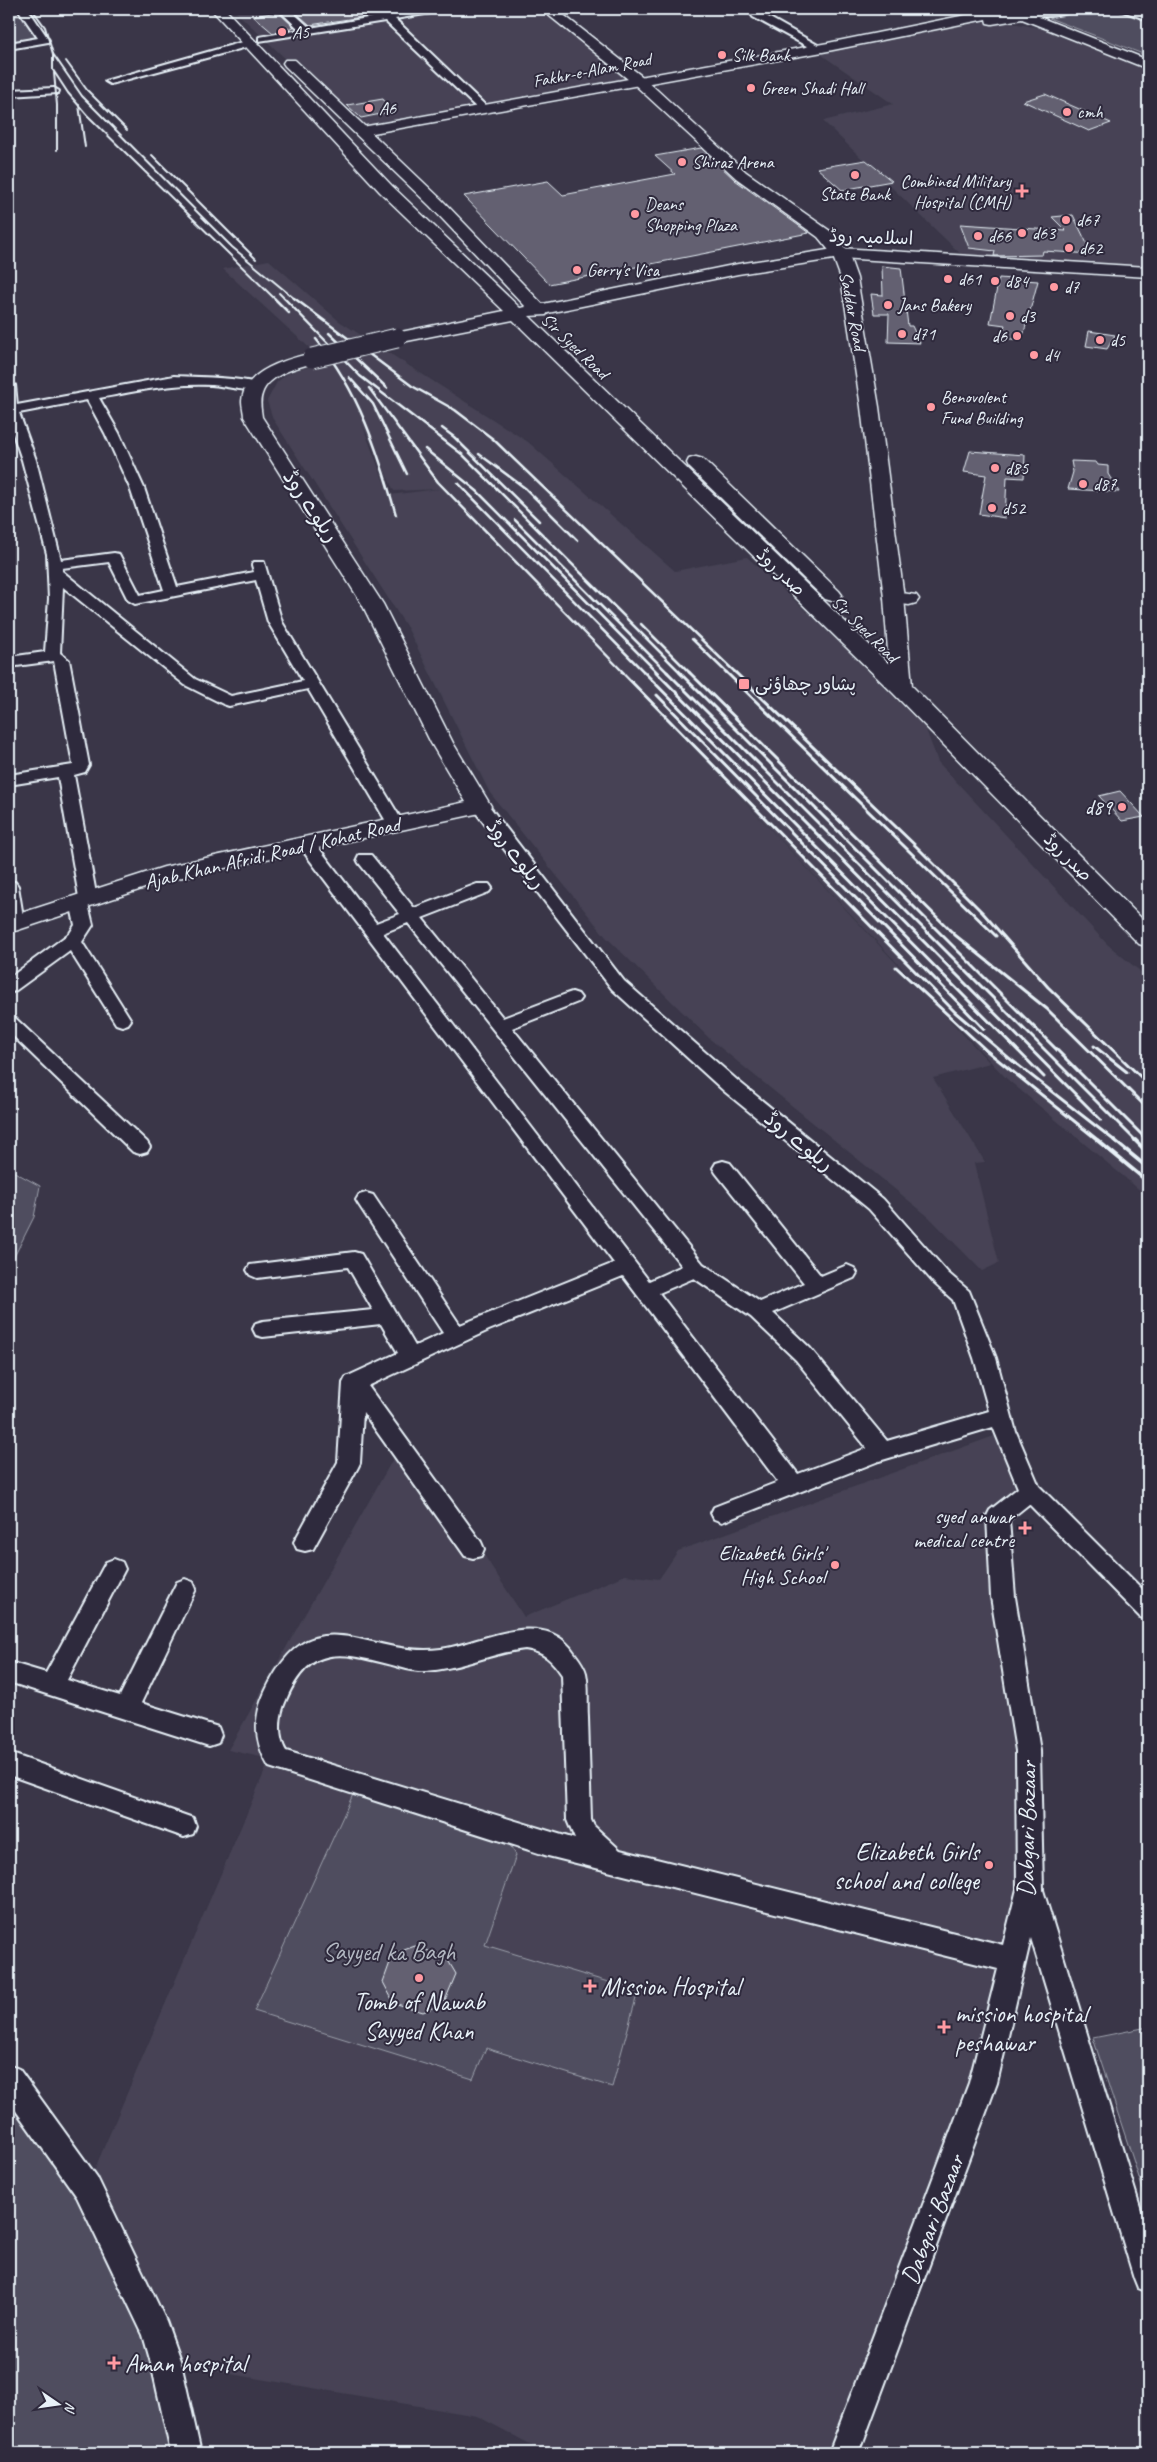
<svg xmlns="http://www.w3.org/2000/svg" width="1157" height="2462" viewBox="0 0 1157 2462" font-family="Caveat,'Playpen Sans Arabic',sans-serif">
  <rect width="100%" height="100%" fill="#3a3648"/>
  <filter id="ink" filterUnits="userSpaceOnUse"><feTurbulence type="fractalNoise" baseFrequency=".02" numOctaves="2"/><feDisplacementMap in="SourceGraphic" scale="10" xChannelSelector="R" yChannelSelector="G"/><feConvolveMatrix kernelMatrix="1 2 1 2 8 2 1 2 1" color-interpolation-filters="sRGB"/></filter>
  <g filter="url(#ink)">
    <g fill="#464354" fill-rule="evenodd">
      <polygon points="233,9 548,9 639,81 362,131"/>
      <polygon points="993,20 1060,31 1148,66 1148,272 969,262 823,121 893,104 813,49 838,47"/>
      <path d="M 269,260 L 339,321 L 528,442 L 675,571 L 747,557 L 921,716 L 938,762 L 1107,944 L 1141,972 L 1148,981 L 1148,1197 L 1007,1079 L 719,775 L 990,1063 L 933,1078 L 985,1162 L 974,1163 L 999,1263 L 982,1271 L 929,1217 L 711,1040 L 606,937 L 490,793 L 408,629 L 273,419 L 267,401 L 277,382 L 287,374 L 299,369 L 327,364 L 223,269 ZM 362,424 L 394,491 L 439,489 L 389,495 Z"/>
      <polygon points="1005,1432 1030,1491 998,1516 1030,1889 983,2083 841,2453 547,2453 477,2416 166,2363 87,2187 270,1759 228,1750 398,1450 461,1553 479,1547 524,1617 625,1575 659,1579 678,1551"/>
    </g>
    <g fill="#504e5f" stroke="#9ca0ac">
      <polygon points="1083,9 1123,9 1148,16 1148,56 1044,16"/>
      <polygon points="28,15 44,39 9,46 9,17"/>
      <polygon points="9,1169 40,1186 34,1217 9,1267"/>
      <polygon points="355,1790 505,1837 516,1855 485,1945 638,1991 612,2087 486,2048 473,2079 254,2011"/>
      <polygon points="1148,2027 1148,2205 1093,2038"/>
      <polygon points="9,2079 94,2201 151,2361 171,2453 9,2453"/>
    </g>
    <g fill="#636171" stroke="#e8f1f8">
      <polygon points="292,9 368,9 368,16 310,25"/>
      <polygon points="278,12 294,27 273,33 253,16"/>
      <polygon points="1045,94 1111,123 1089,131 1023,101"/>
      <polygon points="383,99 391,112 361,118 347,105"/>
      <polygon points="701,148 735,180 809,233 549,284 464,196 548,181 563,195 675,174 655,156"/>
      <polygon points="866,160 892,181 842,190 817,168"/>
      <polygon points="1073,215 1092,254 1043,251 1042,255 994,256 995,251 969,248 960,224 1066,231 1052,217"/>
      <polygon points="882,266 901,268 908,326 912,326 920,343 888,342 889,314 874,314 871,294 883,295"/>
      <polygon points="999,278 1038,281 1022,340 1000,338 1005,325 990,323"/>
      <polygon points="1089,331 1115,335 1107,349 1086,346"/>
      <polygon points="970,451 1025,455 1024,478 1007,477 1005,518 979,514 986,475 964,472"/>
      <polygon points="1071,461 1096,462 1098,465 1108,466 1108,474 1119,492 1068,489 1073,472"/>
      <polygon points="1120,791 1144,817 1122,821 1099,796"/>
      <polygon points="415,1946 446,1957 456,1974 444,2003 423,2012 394,2003 383,1982 393,1954"/>
    </g>
    <g fill="none" stroke-linecap="round" stroke-linejoin="round">
      <g stroke="#e8f1f8" stroke-width="4">
        <g id="street">
          <polygon points="18,9 28,9 49,40 48,42 9,49 9,43 38,38"/>
          <polygon points="278,9 289,9 310,28 379,16 376,12 381,9 389,14 421,9 442,9 437,12 395,19 489,109 484,112 480,111 385,21 259,41 259,37 300,30"/>
          <polygon points="748,9 758,9 761,13 823,48 822,50 814,50 753,17"/>
          <path d="M 1048,9 L 1076,9 C 1069,15 1039,19 1032,13 Z"/>
          <polygon points="1117,9 1131,9 1148,14 1148,20"/>
          <polygon points="250,40 254,41 254,45 110,84 105,81"/>
          <polygon points="54,88 59,91 58,93 9,96 9,90"/>
          <path d="M 174,376 C 189,377 255,377 264,387 C 257,395 222,385 211,385 C 172,383 137,391 99,398 L 119,433 L 144,488 L 177,587 L 254,572 L 252,565 L 254,562 L 264,562 L 282,622 L 404,824 L 402,828 L 390,828 L 308,689 L 229,706 L 223,704 L 185,685 L 63,587 L 60,653 L 69,660 L 89,765 L 85,772 L 74,775 L 97,899 L 94,903 L 88,904 L 93,925 L 82,942 L 131,1020 L 128,1024 L 122,1026 L 116,1024 L 70,951 L 15,991 L 9,993 L 9,978 L 70,933 L 75,925 L 70,902 L 73,898 L 79,897 L 58,777 L 9,785 L 9,775 L 73,765 L 54,661 L 9,667 L 9,657 L 45,652 L 49,599 L 47,554 L 22,460 L 9,422 L 9,381 L 15,385 L 17,405 ZM 87,400 L 105,433 L 130,488 L 164,590 L 140,595 L 119,554 L 114,553 L 61,560 L 36,460 L 19,413 ZM 109,562 L 128,600 L 135,604 L 256,580 L 268,622 L 303,681 L 231,696 L 195,679 L 62,571 L 62,568 Z"/>
          <path d="M 480,801 L 486,802 L 624,981 L 738,1081 L 883,1199 L 948,1273 L 969,1291 L 996,1358 L 1016,1432 L 1039,1486 L 1148,1595 L 1148,1620 L 1140,1617 L 1029,1504 L 1009,1520 L 1015,1597 L 1040,1751 L 1043,1890 L 1148,2233 L 1148,2292 L 1138,2288 L 1134,2278 L 1031,1938 L 997,2083 L 859,2453 L 829,2453 L 969,2083 L 998,1969 L 548,1856 L 269,1767 C 254,1742 253,1718 265,1692 C 313,1590 365,1659 441,1649 C 479,1644 537,1609 570,1647 C 575,1654 584,1664 586,1673 C 589,1687 587,1704 588,1718 C 589,1752 590,1786 591,1820 L 594,1826 L 620,1850 L 1003,1945 L 1017,1889 L 1016,1751 L 991,1597 L 987,1516 L 990,1510 L 1018,1488 L 993,1427 L 879,1461 L 722,1522 L 714,1519 L 711,1513 L 714,1507 L 778,1482 L 623,1276 L 489,1330 L 368,1386 L 481,1542 L 484,1549 L 481,1556 L 473,1558 L 465,1556 L 363,1412 L 360,1463 L 357,1469 L 313,1549 L 305,1551 L 297,1549 L 294,1542 L 338,1462 L 343,1383 L 346,1377 L 398,1353 L 381,1324 L 263,1337 L 256,1335 L 253,1329 L 256,1323 L 263,1321 L 373,1310 L 348,1267 L 257,1278 L 250,1275 L 247,1270 L 250,1265 L 354,1252 L 361,1254 L 415,1346 L 443,1333 L 359,1205 L 356,1200 L 359,1195 L 366,1193 L 373,1195 L 460,1325 L 614,1263 L 300,847 L 298,843 L 300,839 L 312,839 L 376,923 L 400,914 L 359,863 L 357,859 L 359,855 L 371,855 L 414,908 L 477,884 L 489,884 L 492,888 L 489,892 L 422,918 L 503,1018 L 566,994 L 572,992 L 578,994 L 581,998 L 578,1002 L 512,1028 L 703,1264 L 760,1302 L 804,1283 L 716,1173 L 713,1168 L 716,1163 L 723,1161 L 730,1163 L 821,1276 L 847,1265 L 854,1268 L 857,1273 L 854,1278 L 773,1313 L 810,1348 L 887,1441 L 989,1411 L 974,1358 L 953,1300 L 934,1283 L 869,1209 L 724,1091 L 612,989 L 474,810 L 472,806 L 474,802 ZM 408,923 L 682,1266 L 649,1281 L 383,933 ZM 694,1278 L 751,1317 L 796,1360 L 867,1448 L 798,1474 L 659,1293 ZM 525,1649 C 544,1652 552,1660 562,1675 L 567,1820 L 575,1839 L 286,1751 C 277,1736 279,1715 286,1700 C 310,1643 341,1652 392,1665 C 403,1668 414,1672 426,1671 C 460,1669 491,1653 525,1649 Z"/>
          <polygon points="9,881 15,882 18,886 24,923 21,927 9,927"/>
          <polygon points="9,1016 15,1018 147,1142 150,1147 147,1152 140,1154 133,1152 9,1032"/>
          <polygon points="114,1559 122,1562 125,1569 67,1680 120,1696 177,1582 185,1579 193,1582 196,1589 141,1703 218,1727 221,1735 218,1743 209,1746 9,1682 9,1662 46,1673 106,1562"/>
          <polygon points="9,1753 193,1818 196,1826 193,1834 184,1837 9,1775"/>
          <polygon points="9,2065 19,2069 97,2177 166,2321 181,2363 201,2453 171,2453 151,2363 143,2335 77,2197 9,2101"/>
        </g>
      </g>
      <g stroke="#e8f1f8" stroke-width="3">
        <g id="secondary">
          <polygon points="995,9 1042,10 1044,13 1039,17 1148,60 1148,69 1022,19 992,24 987,23 986,19 828,51 362,135 355,131 362,127 828,43"/>
          <polygon points="840,248 1148,267 1148,277 840,258 738,274 538,315 532,314 529,310 532,306 538,305 738,264"/>
          <polygon points="894,592 916,595 919,599 916,603 909,605 887,602 884,598 887,594"/>
        </g>
      </g>
      <g stroke="#e8f1f8" stroke-width="3">
        <g id="primary">
          <polygon points="211,9 225,9 392,186 520,308 526,307 430,206 285,66 283,63 285,60 295,60 442,200 549,311 546,315 529,316 889,664 884,598 861,407 841,278 832,254 818,237 736,178 634,84 541,9 556,9 644,78 746,172 830,231 848,253 857,278 879,407 904,598 912,686 1148,925 1148,947 1139,944 893,693 513,320 397,343 391,342 388,338 391,334 504,311 380,192"/>
          <path d="M 312,353 L 318,354 L 321,358 L 318,362 C 301,366 268,374 262,394 C 259,402 261,409 262,417 L 383,604 L 453,743 L 491,806 L 488,811 L 480,813 L 169,880 L 9,933 L 9,917 L 164,867 L 466,802 L 431,743 L 362,604 L 244,417 C 244,412 242,406 242,401 C 244,370 288,359 312,353 Z"/>
          <polygon points="696,457 703,459 839,591 842,595 839,599 832,601 825,599 689,467 687,463 689,459"/>
        </g>
      </g>
      <use href="#street" fill="#2f2a3d" fill-rule="evenodd"/>
      <use href="#secondary" fill="#2f2a3d" fill-rule="evenodd"/>
      <use href="#primary" fill="#2f2a3d" fill-rule="evenodd"/>
      <g stroke="#e8f1f8" stroke-width="2">
        <polyline points="32,9 45,27 53,54 82,96 232,247 295,299"/>
        <polyline points="53,54 53,70 68,93 87,115 275,299"/>
        <polyline points="66,61 87,90 127,130"/>
        <polyline points="54,73 57,105 57,150"/>
        <polyline points="79,105 85,147"/>
        <polyline points="152,155 256,259"/>
        <polyline points="279,293 285,299"/>
      </g>
      <g stroke="#e8f1f8" stroke-width="2.5">
        <polyline points="274,298 289,313"/>
        <polyline points="284,298 360,376 463,455 681,673"/>
        <polyline points="294,298 412,386 455,410 493,439 736,673"/>
        <polyline points="329,333 387,388"/>
        <path d="M 316,339 C 359,391 378,451 396,515"/>
        <polyline points="349,377 373,404 407,474"/>
        <polyline points="369,388 438,482 624,673"/>
        <polyline points="442,428 454,437 539,521"/>
        <polyline points="425,449 477,491 658,673"/>
        <polyline points="479,454 525,488 577,540"/>
        <polyline points="458,483 645,673"/>
        <polyline points="515,520 668,673"/>
        <polyline points="641,624 690,673"/>
        <polyline points="692,639 727,673"/>
      </g>
      <g stroke="#e8f1f8" stroke-width="3">
        <polyline points="622,672 955,1012 1009,1058 1115,1141"/>
        <polyline points="644,672 1044,1077"/>
        <polyline points="656,672 1101,1120"/>
        <polyline points="667,672 1136,1141"/>
        <polyline points="679,672 1148,1141"/>
        <polyline points="689,672 955,935 1047,1009 1148,1109"/>
        <polyline points="726,672 996,936"/>
        <polyline points="735,672 920,850 983,913 1048,987 1148,1084"/>
        <polyline points="657,695 984,1029"/>
        <polyline points="896,967 987,1051 1099,1141"/>
        <polyline points="1094,1046 1127,1072"/>
      </g>
      <g stroke="#e8f1f8" stroke-width="4">
        <polyline points="1097,1140 1148,1182"/>
        <polyline points="1114,1140 1148,1168"/>
        <polyline points="1135,1140 1148,1153"/>
      </g>
      <g stroke="#e8f1f8" stroke-width="21" stroke-linecap="butt">
        <polyline id="primary-bridge" points="312,358 397,338"/>
      </g>
      <use href="#primary-bridge" stroke="#2f2a3d" stroke-width="19"/>
    </g>
  </g>
  <g fill="#ff9aa2" stroke="#2f2a3d" stroke-width="2">
    <circle cx="282" cy="32" r="5"/>
    <circle cx="722" cy="55" r="5"/>
    <circle cx="751" cy="88" r="5"/>
    <circle cx="369" cy="108" r="5"/>
    <circle cx="1067" cy="112" r="5"/>
    <circle cx="682" cy="162" r="5"/>
    <circle cx="855" cy="175" r="5"/>
    <path d="M1019.5 183.5h5v5h5v5h-5v5h-5v-5h-5v-5h5z"/>
    <circle cx="635" cy="214" r="5"/>
    <circle cx="1066" cy="220" r="5"/>
    <circle cx="1022" cy="233" r="5"/>
    <circle cx="978" cy="236" r="5"/>
    <circle cx="1069" cy="248" r="5"/>
    <circle cx="577" cy="270" r="5"/>
    <circle cx="948" cy="279" r="5"/>
    <circle cx="995" cy="281" r="5"/>
    <circle cx="1054" cy="287" r="5"/>
    <circle cx="888" cy="305" r="5"/>
    <circle cx="1010" cy="316" r="5"/>
    <circle cx="902" cy="334" r="5"/>
    <circle cx="1017" cy="336" r="5"/>
    <circle cx="1100" cy="340" r="5"/>
    <circle cx="1034" cy="355" r="5"/>
    <circle cx="931" cy="407" r="5"/>
    <circle cx="995" cy="468" r="5"/>
    <circle cx="1083" cy="484" r="5"/>
    <circle cx="992" cy="508" r="5"/>
    <rect x="738" y="678" width="12" height="12" rx="2.5"/>
    <circle cx="1122" cy="807" r="5"/>
    <path d="M1022.5 1520.5h5v5h5v5h-5v5h-5v-5h-5v-5h5z"/>
    <circle cx="835" cy="1565" r="5"/>
    <circle cx="989" cy="1865" r="5"/>
    <circle cx="419" cy="1978" r="5"/>
    <path d="M587.5 1978.5h5v5h5v5h-5v5h-5v-5h-5v-5h5z"/>
    <path d="M941.5 2019.5h5v5h5v5h-5v5h-5v-5h-5v-5h5z"/>
    <path d="M111.5 2355.5h5v5h5v5h-5v5h-5v-5h-5v-5h5z"/>
  </g>
  <g text-anchor="middle" stroke-width="4" stroke-linejoin="round" paint-order="stroke">
    <g font-size="18" fill="#e8f1f8" stroke="#2f2a3d" text-anchor="start">
      <text x="292" y="38">A5</text>
      <text x="732" y="61">Silk Bank</text>
      <text x="761" y="94">Green Shadi Hall</text>
      <text x="379" y="114">A6</text>
      <text x="1077" y="118">cmh</text>
      <text x="692" y="168">Shiraz Arena</text>
      <text x="1011" y="187" text-anchor="end">Combined Military<tspan x="1011" dy="21">Hospital (CMH)</tspan></text>
      <text x="855" y="200" text-anchor="middle">State Bank</text>
      <text x="645" y="210">Deans<tspan x="645" dy="21">Shopping Plaza</tspan></text>
      <text x="1076" y="226">d67</text>
      <text x="1032" y="239">d63</text>
      <text x="988" y="242">d66</text>
      <text x="1079" y="254">d62</text>
      <text x="587" y="276">Gerry's Visa</text>
      <text x="958" y="285">d61</text>
      <text x="1005" y="287">d84</text>
      <text x="1064" y="293">d7</text>
      <text x="898" y="311">Jans Bakery</text>
      <text x="1020" y="322">d3</text>
      <text x="912" y="340">d71</text>
      <text x="1007" y="342" text-anchor="end">d6</text>
      <text x="1110" y="346">d5</text>
      <text x="1044" y="361">d4</text>
      <text x="941" y="403">Benovolent<tspan x="941" dy="21">Fund Building</tspan></text>
      <text x="1005" y="474">d85</text>
      <text x="1093" y="490">d87</text>
      <text x="1002" y="514">d52</text>
      <text x="755" y="690">پشاور چھاؤنی</text>
    </g>
    <g font-size="18" fill="#e8f1f8" stroke="#2f2a3d">
      <text transform="translate(592 70) rotate(-11)" y="6">Fakhr-e-Alam Road</text>
      <text transform="translate(871 237) rotate(2)" y="6">اسلامیہ روڈ</text>
      <text transform="translate(853 311) rotate(79)" y="6">Saddar Road</text>
      <text transform="translate(575 346) rotate(44)" y="6">Sir Syed Road</text>
      <text transform="translate(781 572) rotate(44)" y="6">صدر روڈ</text>
      <text transform="translate(865 629) rotate(45)" y="6">Sir Syed Road</text>
      <text transform="translate(1068 857) rotate(45)" y="6">صدر روڈ</text>
    </g>
    <g font-size="21" fill="#e8f1f8" stroke="#2f2a3d">
      <text transform="translate(311 506) rotate(56)" y="7">ریلوے روڈ</text>
      <text transform="translate(272 853) rotate(-13)" y="7">Ajab Khan Afridi Road / Kohat Road</text>
      <text transform="translate(516 854) rotate(52)" y="7">ریلوے روڈ</text>
      <text transform="translate(799 1141) rotate(39)" y="7">ریلوے روڈ</text>
    </g>
    <g font-size="21" fill="#e8f1f8" stroke="#2f2a3d" text-anchor="end">
      <text x="1112" y="814">d89</text>
      <text x="1014" y="1523">syed anwar<tspan x="1014" dy="24">medical centre</tspan></text>
      <text x="825" y="1560">Elizabeth Girls'<tspan x="825" dy="24">High School</tspan></text>
    </g>
    <g font-size="25" fill="#e8f1f8" stroke="#2f2a3d">
      <text transform="translate(1026 1829) rotate(-89)" y="9">Dabgari Bazaar</text>
      <text transform="translate(932 2219) rotate(-69)" y="9">Dabgari Bazaar</text>
    </g>
    <g font-size="25" fill="#e8f1f8" stroke="#2f2a3d" text-anchor="start">
      <text x="979" y="1860" text-anchor="end">Elizabeth Girls<tspan x="979" dy="29">school and college</tspan></text>
      <text x="601" y="1995">Mission Hospital</text>
      <text x="419" y="2010" text-anchor="middle">Tomb of Nawab<tspan x="419" dy="29">Sayyed Khan</tspan></text>
      <text x="955" y="2022">mission hospital<tspan x="955" dy="29">peshawar</tspan></text>
      <text x="125" y="2372">Aman hospital</text>
    </g>
    <g font-size="25" fill="#b3b8c2" stroke="#2f2a3d">
      <text x="389" y="1960">Sayyed ka Bagh</text>
    </g>
  </g>
  <rect width="1157" height="2462" fill="none" stroke="#2f2a3d" stroke-width="30"/>
  <rect x="15" y="15" width="1127" height="2432" fill="none" stroke="#e8f1f8" stroke-width="2" filter="url(#ink)"/>
  <g transform="translate(58 2404) rotate(103)" stroke="#2f2a3d" stroke-width="4" paint-order="stroke">
  <path d="M0-4L9 19L0 12L-9 19Z" fill="#e8f1f8"/>
  <text y="-8" font-size="14" font-weight="bold" text-anchor="middle" fill="#e8f1f8">N</text>
  </g>
</svg>
